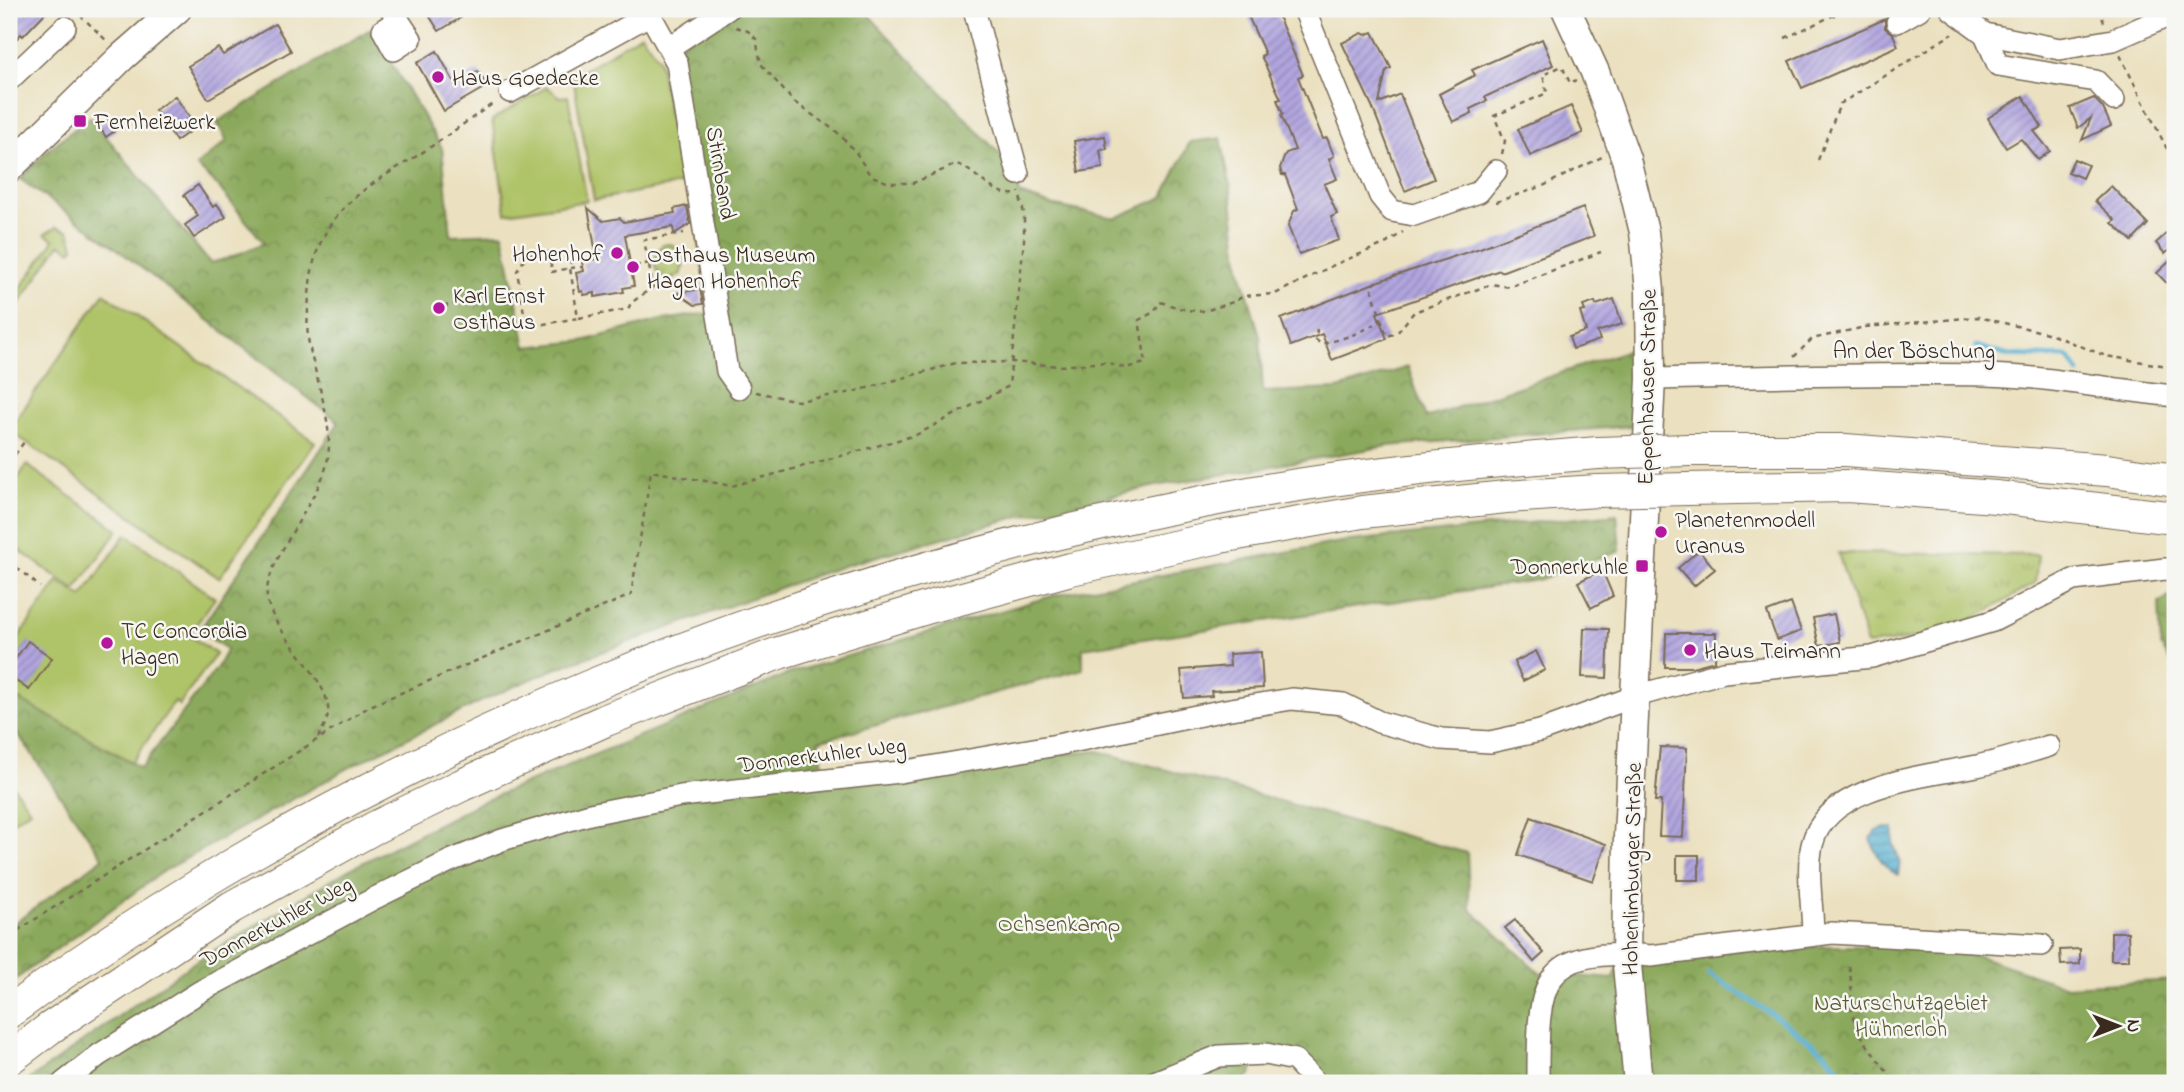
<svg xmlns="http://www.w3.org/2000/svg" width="2184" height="1092" viewBox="0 0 2184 1092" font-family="'Indie Flower',sans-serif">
  <defs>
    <pattern id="grass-tufts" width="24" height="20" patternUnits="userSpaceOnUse" patternTransform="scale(1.75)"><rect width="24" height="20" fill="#afc367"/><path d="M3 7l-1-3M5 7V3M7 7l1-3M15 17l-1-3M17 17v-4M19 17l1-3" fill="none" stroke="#909f54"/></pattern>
    <pattern id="forest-crowns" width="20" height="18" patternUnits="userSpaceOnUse" patternTransform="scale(1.75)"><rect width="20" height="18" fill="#8ba95c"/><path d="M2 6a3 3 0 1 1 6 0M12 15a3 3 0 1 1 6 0" fill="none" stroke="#738a4b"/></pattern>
    <pattern id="water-rules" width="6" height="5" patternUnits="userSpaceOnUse" patternTransform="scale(1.75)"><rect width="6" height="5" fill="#53aed1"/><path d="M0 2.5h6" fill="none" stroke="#468ea9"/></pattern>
    <pattern id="building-hatch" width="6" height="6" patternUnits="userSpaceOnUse" patternTransform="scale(1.75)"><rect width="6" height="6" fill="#b1a5df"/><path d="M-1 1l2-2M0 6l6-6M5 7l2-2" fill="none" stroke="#9187b4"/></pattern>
  </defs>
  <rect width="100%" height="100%" fill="#f6f6f2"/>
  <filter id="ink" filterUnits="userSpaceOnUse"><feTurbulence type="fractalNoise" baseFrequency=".0143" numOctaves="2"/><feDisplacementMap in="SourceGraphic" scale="14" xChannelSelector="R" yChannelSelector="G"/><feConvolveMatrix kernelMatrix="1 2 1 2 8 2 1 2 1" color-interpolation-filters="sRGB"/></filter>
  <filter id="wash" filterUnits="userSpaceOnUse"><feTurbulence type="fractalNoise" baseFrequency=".00686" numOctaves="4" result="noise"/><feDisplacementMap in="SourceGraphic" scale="28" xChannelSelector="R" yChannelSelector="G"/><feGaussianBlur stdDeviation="1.57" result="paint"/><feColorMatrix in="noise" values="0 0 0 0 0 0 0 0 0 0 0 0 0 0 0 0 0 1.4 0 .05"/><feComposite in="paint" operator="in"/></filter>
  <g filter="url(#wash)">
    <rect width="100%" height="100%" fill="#ebe1c0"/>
    <g fill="url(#grass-tufts)" stroke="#757642" stroke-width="2">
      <polygon points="56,227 69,231 74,247 71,251 60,244 9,318 9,305 54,240 45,234"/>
      <path d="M 670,244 L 680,249 L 683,267 L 680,275 L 671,279 L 662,279 C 652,267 653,257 662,245 Z"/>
      <path d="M 1838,553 L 2038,555 L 2035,583 C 2006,600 1976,620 1943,631 C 1919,639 1892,642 1867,645 Z"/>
    </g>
    <g fill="url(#forest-crowns)" stroke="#636a3d" stroke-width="2">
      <polygon points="734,9 863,9 1018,174 1019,194 1055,206 1116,218 1163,197 1190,142 1221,138 1230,184 1240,268 1260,336 1263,392 1338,389 1408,367 1426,418 1635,348 1631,426 1388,446 1156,486 1017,517 846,565 785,586 557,668 486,699 356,764 164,871 9,984 9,927 103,858 22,740 9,726 9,694 141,768 218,666 227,649 199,631 339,422 112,245 20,179 49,149 90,117 210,263 229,258 264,243 217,185 196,166 227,141 217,122 371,29 442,148 451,235 503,233 526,347 583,341 657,321 709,313 672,50"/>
      <polygon points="1617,514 1620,551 1538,580 1083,648 1083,669 818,741 825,773 1098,751 1467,853 1470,909 1540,973 1613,979 1626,954 1827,946 1952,947 2066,986 2175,980 2175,1083 1329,1083 1317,1068 1283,1050 1254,1062 1251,1075 1239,1083 25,1083 193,963 348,870 481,802 793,672 1055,595 1340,542"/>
      <polygon points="2175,594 2175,668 2161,646 2159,602"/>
    </g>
    <g fill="#afc367" stroke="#757642" stroke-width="2">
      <polygon points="641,34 659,59 681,184 594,200 573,77"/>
      <polygon points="547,87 560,97 568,96 587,201 506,213 492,120"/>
      <polygon points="104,293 315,442 219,578 9,430"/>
      <polygon points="27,465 118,530 75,590 9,543 9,491"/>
      <polygon points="126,534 215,598 189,635 216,654 179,705 175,701 132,762 9,694 9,651 58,581 82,597"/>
      <polygon points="9,780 30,810 9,824"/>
    </g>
    <g fill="url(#water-rules)" stroke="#476c78" stroke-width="2">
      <path d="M 1886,828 L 1894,829 L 1893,844 L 1900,861 L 1898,875 C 1884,868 1874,852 1871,838 L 1876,831 Z"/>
      <polygon points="1859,1068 1874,1083 1837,1083 1841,1080 1843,1073 1849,1074"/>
    </g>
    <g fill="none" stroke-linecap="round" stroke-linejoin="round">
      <g stroke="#53aed1" stroke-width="5">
        <polyline points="1976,346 2005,355 2068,357 2079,373"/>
        <polyline points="1709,974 1778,1018 1823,1051 1843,1073"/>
      </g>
    </g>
    <g id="blocks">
      <g fill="url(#building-hatch)">
        <polygon points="13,9 49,9 23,36 21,34 9,47 9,13"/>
        <polygon points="425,9 475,9 439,31"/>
        <polygon points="1245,9 1275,9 1303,75 1298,77 1323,139 1327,138 1334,156 1329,159 1337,179 1324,184 1337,214 1331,217 1339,240 1299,254 1288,226 1294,211 1298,209 1285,175 1282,175 1280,168 1286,153 1295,150 1281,115 1283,114 1277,100 1281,99 1261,56 1265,54"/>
        <polygon points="1885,19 1885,28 1893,34 1898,46 1802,88 1789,61"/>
        <polygon points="275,24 291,51 208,99 188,66 218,48 223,55"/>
        <polygon points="1373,32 1391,68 1386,71 1379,103 1400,94 1434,179 1405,191 1372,106 1342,43 1362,33 1366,35"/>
        <polygon points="1542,39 1553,65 1485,97 1487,101 1470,109 1472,113 1453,122 1439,94 1475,75 1472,70"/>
        <polygon points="437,51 455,84 478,71 487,86 444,111 417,63"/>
        <polygon points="175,96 196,127 176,141 155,110"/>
        <polygon points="2023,96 2042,127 2034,131 2050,151 2038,160 2021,139 2006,148 1988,118"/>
        <polygon points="2094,98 2103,108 2111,126 2082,140 2091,118 2078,128 2070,108"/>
        <polygon points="1571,106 1583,133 1530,156 1518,129"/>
        <polygon points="109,118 116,130 106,137 98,125"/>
        <polygon points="1105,136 1107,149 1100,150 1103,168 1079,172 1074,141"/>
        <polygon points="2074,159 2088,165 2082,178 2068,172"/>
        <polygon points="198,185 213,207 217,204 226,217 194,238 185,225 198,216 184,195"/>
        <polygon points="2111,186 2148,224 2132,241 2112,223 2115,220 2095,201"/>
        <polygon points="687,206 690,224 674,234 673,227 625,235 634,286 623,288 624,292 595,297 595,293 584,295 583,291 580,292 576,273 584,271 582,262 597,259 588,208 603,221 620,218 624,222 675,213 674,209"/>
        <polygon points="1583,208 1594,236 1501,272 1500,270 1377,313 1387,339 1332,360 1322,334 1291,346 1281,319 1382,280 1480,248"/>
        <polygon points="2167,233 2175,245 2165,254 2156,243"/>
        <polygon points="2175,256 2175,292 2157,273"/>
        <polygon points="700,289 703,304 695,305 677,293"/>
        <polygon points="1614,299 1622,324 1597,332 1600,340 1573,349 1569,337 1586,331 1580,312 1585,311 1583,306 1595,302 1596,305"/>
        <polygon points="1699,550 1715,569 1694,586 1678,568"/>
        <polygon points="1602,570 1613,596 1591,608 1578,582"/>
        <polygon points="1791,603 1801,631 1777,640 1767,612"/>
        <polygon points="1834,614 1840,642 1819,646 1813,618"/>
        <polygon points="1584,628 1609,629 1607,678 1582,677"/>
        <polygon points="1666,633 1716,633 1715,661 1692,667 1665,667"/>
        <polygon points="28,641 52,658 29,690 9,676 9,668"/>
        <polygon points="1536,651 1545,670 1523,681 1514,662"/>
        <polygon points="1261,652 1263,688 1211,691 1212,696 1184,698 1181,670 1230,666 1229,654"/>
        <polygon points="1660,747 1687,748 1683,837 1659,836 1661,801 1655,801"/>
        <polygon points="1531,817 1606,844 1593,881 1518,855"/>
        <rect x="1677" y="855" width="22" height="25"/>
        <polygon points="1515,920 1544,953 1534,962 1505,928"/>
        <polygon points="2111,932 2128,932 2129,960 2111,960"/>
        <polygon points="2080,949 2080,964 2061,965 2060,950"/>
      </g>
    </g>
  </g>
  <g filter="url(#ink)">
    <use href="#blocks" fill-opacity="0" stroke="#796a57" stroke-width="2"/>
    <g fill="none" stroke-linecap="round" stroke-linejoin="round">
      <g stroke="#796a57" stroke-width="24">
        <g id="minor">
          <polyline points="391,9 411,39 394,50 383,30 399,20"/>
          <polyline points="647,9 677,63 727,371 739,388"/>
          <polyline points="974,9 1018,174"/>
          <polyline points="1304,9 1380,196 1392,211 1414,215 1479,192 1496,171"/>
          <polyline points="1951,9 1985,34 2060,49 2113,40 2175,13"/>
          <polyline points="1897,22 1920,9"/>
          <polyline points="1985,34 1998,65 2096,81 2114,100"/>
          <polyline points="670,47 728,9"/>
          <polyline points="9,80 65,27"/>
          <polyline points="510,92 651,14"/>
          <path d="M 1651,379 C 1762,377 1874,373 1985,375 C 2049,376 2112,390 2175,396"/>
          <path d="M 1813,935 C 1813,908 1806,871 1812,845 C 1826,784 1927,776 1977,766 C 2001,761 2025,753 2049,746"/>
          <polyline points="63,1083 99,1055 201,991 375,898 450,861 502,840 590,814 681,796 900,772 1057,745 1225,710 1292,699 1343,704 1379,722 1441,739 1490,742 1540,731 1636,696 1724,672 1872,657 1993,621 2073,580 2165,569 2175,570"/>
          <polyline points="1152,1083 1219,1056 1266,1054 1295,1060 1316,1083"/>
          <path d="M 1538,1083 C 1538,985 1536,946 1651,956 L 1832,933 L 2042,945"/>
        </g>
      </g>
      <g stroke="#796a57" stroke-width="31">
        <g id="major">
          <polyline points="1566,9 1595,72 1626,159 1644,232 1650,290 1651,379 1628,836 1626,954 1638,1083"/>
          <polyline points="9,168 122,57 177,9"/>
        </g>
      </g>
      <g stroke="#796a57" stroke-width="34">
        <g id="highway">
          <polyline points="1689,450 1845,450 2107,470 2175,480"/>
          <polyline points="1688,489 1847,486 1996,497 2175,518"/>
          <path d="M 9,1012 C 367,750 789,579 1223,498 C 1346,474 1472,463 1598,453"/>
          <polyline points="9,1059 50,1028 232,907 374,828 462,785 606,720 779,653 933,606 1071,569 1220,537 1362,512 1506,497 1597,491"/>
        </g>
      </g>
      <g stroke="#796a57" stroke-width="2.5" stroke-dasharray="5 5" stroke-linecap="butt">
        <polyline points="2098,9 2104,22"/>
        <polyline points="80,15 108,42"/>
        <path d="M 736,27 L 748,31 L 756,39 L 761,64 L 794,102 L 837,132 L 855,151 L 870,175 L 889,183 L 913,183 L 957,164 C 981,174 991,197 1019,194"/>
        <polyline points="1785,38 1847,9"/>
        <polyline points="2120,55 2175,165"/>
        <polyline points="1502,154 1505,141 1494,116 1547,93 1543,75 1562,66 1570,83 1576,80"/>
        <polyline points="1818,160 1840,104 1952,34"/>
        <polyline points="1496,202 1543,186 1602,157"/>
        <polygon points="549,252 552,272 570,268 578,318 538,325 524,313 517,271 527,255"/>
        <polyline points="570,259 572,268"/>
        <polyline points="635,266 649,263"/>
        <polyline points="570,268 583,267"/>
        <polyline points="443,306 520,294"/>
        <polyline points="579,318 628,309 631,303 653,287 644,240 684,233"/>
        <polyline points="1381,319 1387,336 1397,333 1414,312 1492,284 1509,287 1601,252"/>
        <path d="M 1317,329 L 1316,340 L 1321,344 C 1342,339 1364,333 1381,319 L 1371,286 L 1378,280"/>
        <polyline points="1794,357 1812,339 1865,327 1978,317 2047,333 2106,356 2173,367"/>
        <polyline points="756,392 798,401 853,392 956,363 1012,362 1059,366 1106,362 1125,368 1146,363 1139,320 1154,312 1160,302 1186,310 1205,311 1233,302 1244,296 1275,294 1336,264 1387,243 1403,232"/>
        <polyline points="9,463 24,442"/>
        <polyline points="9,561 40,587"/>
        <path d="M 318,738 C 321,732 325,725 327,719 C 338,683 272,636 267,598 C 262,566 320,499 327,463 C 335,426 316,381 309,344 C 306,329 308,312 309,296 C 313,219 355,193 415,157 C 441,141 468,120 494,103"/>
        <polyline points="9,936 370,706 631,595 651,471 732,486 916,435 1009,386 1024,240 1024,214 1019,192"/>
        <path d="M 1849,966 C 1852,982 1851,996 1852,1011 C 1855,1034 1882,1064 1895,1083"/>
      </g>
      <use href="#minor" stroke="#fff" stroke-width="21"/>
      <use href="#major" stroke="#fff" stroke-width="28"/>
      <use href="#highway" stroke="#fff" stroke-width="32"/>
      <g stroke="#796a57" stroke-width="34" stroke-linecap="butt">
        <g id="highway-bridge">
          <polyline points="1598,453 1689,450"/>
          <polyline points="1597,491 1688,489"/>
        </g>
      </g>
      <use href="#highway-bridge" stroke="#fff" stroke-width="32"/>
    </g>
  </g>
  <g fill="#b5179e" stroke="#f6f6f2" stroke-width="2.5">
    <circle cx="438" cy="77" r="7"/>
    <rect x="73" y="114" width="14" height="14" rx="3.5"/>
    <circle cx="617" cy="253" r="7"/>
    <circle cx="633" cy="267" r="7"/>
    <circle cx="439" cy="308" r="7"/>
    <circle cx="1661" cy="532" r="7"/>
    <rect x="1635" y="559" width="14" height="14" rx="3.5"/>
    <circle cx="107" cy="643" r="7"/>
    <circle cx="1690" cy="650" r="7"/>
  </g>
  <g text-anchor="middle" stroke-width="5" stroke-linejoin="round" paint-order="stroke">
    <g font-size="23" fill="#3b2a1e" stroke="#f6f6f2" text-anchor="start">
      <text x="452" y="85">Haus Goedecke</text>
      <text x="94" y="129">Fernheizwerk</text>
      <text x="603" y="261" text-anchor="end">Hohenhof</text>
      <text x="647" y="262">Osthaus Museum<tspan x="647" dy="26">Hagen Hohenhof</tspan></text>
      <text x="453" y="303">Karl Ernst<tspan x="453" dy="26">Osthaus</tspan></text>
      <text x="1675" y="527">Planetenmodell<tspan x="1675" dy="26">Uranus</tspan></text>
      <text x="1628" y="574" text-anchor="end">Donnerkuhle</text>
      <text x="121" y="638">TC Concordia<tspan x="121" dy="26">Hagen</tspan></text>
      <text x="1704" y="658">Haus Teimann</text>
    </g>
    <g font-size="23" fill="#3b2a1e" stroke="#f6f6f2">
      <text transform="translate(722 173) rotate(81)" y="8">Stirnband</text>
      <text x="1914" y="358">An der Böschung</text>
      <text transform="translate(1646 387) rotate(-89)" y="8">Eppenhauser Straße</text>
      <text transform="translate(822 754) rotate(-7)" y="8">Donnerkuhler Weg</text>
      <text transform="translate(1631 869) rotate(-89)" y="8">Hohenlimburger Straße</text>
      <text transform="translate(276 921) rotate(-28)" y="8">Donnerkuhler Weg</text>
    </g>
    <g font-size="23" fill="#5e5834" stroke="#f6f6f2">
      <text x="1059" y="931">Ochsenkamp</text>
      <text x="1901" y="1010">Naturschutzgebiet<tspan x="1901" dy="26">Hühnerloh</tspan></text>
    </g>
  </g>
  <rect width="2184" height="1092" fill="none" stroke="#f6f6f2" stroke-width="35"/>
  <g transform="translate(2118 1026) rotate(90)" stroke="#f6f6f2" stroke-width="5" paint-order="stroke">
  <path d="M0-5L12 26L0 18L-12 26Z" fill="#3b2a1e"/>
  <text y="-10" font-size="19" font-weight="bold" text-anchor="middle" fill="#3b2a1e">N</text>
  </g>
</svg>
